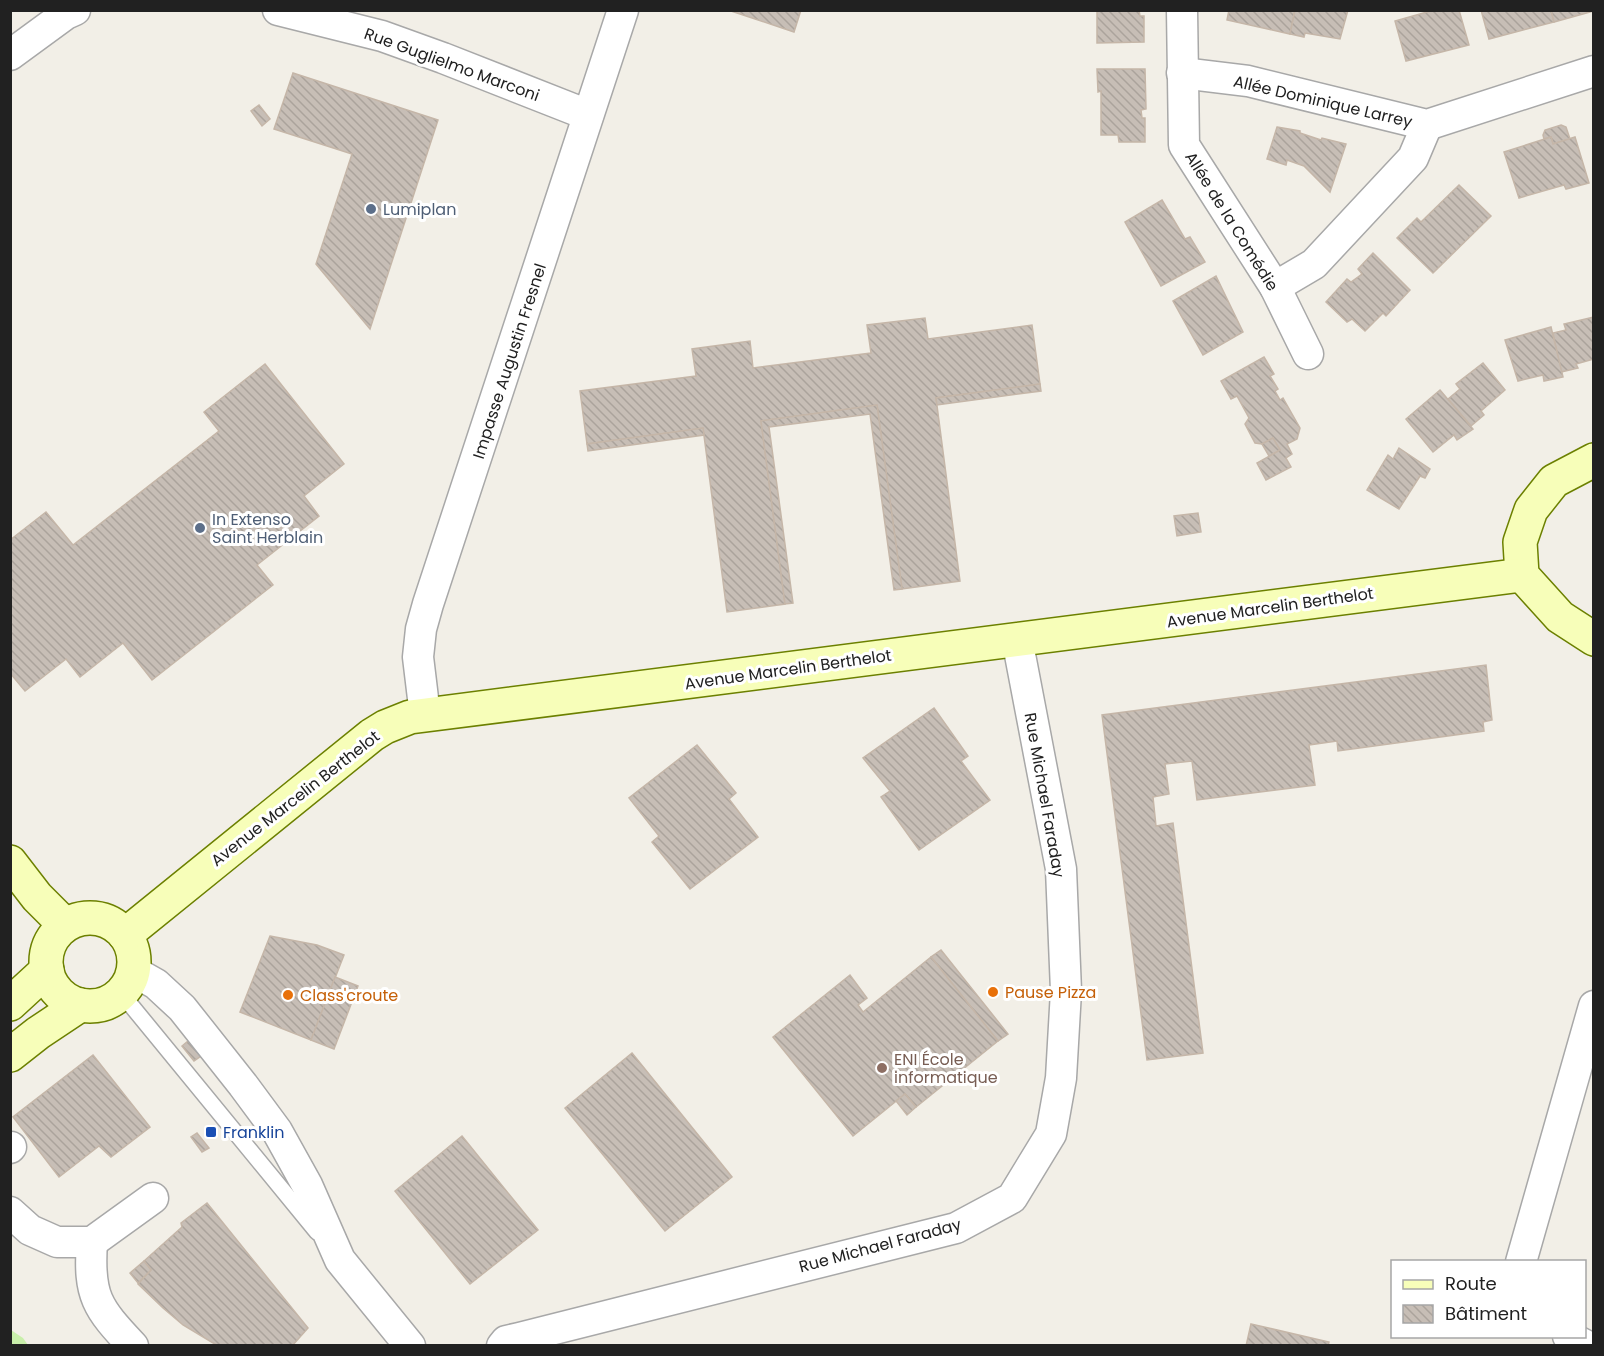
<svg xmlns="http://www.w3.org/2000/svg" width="1604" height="1356" viewBox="0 0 1604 1356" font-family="Poppins,sans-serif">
  <defs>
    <pattern id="building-back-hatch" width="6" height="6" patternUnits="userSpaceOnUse" patternTransform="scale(1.5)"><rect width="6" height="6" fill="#c7beb6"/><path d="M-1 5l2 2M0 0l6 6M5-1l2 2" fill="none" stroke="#aba39c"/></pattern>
  </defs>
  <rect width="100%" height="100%" fill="#f2efe7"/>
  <polygon fill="#c9efab" points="11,1330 23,1338 28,1345 11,1345"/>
  <g fill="url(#building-back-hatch)" stroke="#c5b6a8" stroke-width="1.5">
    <polygon points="728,10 801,10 794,32"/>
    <polygon points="1097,10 1139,10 1140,16 1144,16 1144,42 1097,43"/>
    <polygon points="1229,10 1295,10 1290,34 1227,20"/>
    <polygon points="1295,10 1348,10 1340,39 1305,33 1304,37 1290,34"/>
    <polygon points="1434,10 1459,10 1469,45 1406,61 1395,21"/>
    <polygon points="1481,10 1551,10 1554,22 1489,39"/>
    <polygon points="1551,10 1594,10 1594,11 1554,22"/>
    <polygon points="1097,69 1145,69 1146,109 1141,110 1142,118 1145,118 1145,142 1119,142 1118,135 1101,135 1101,91 1098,92"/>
    <polygon points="293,73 438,120 370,329 316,264 352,154 274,129"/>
    <polygon points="259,105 270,119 262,126 251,111"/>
    <polygon points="1561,125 1566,127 1570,139 1553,144 1551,137 1544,139 1543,135 1545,130"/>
    <polygon points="1277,127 1300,131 1300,133 1321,140 1322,138 1346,144 1330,192 1304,166 1287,160 1286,165 1267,159"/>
    <polygon points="1551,137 1553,144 1575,137 1589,183 1566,189 1564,185 1519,198 1504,152"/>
    <polygon points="1459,185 1491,216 1433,273 1397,238 1417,218 1421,222"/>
    <polygon points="1162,200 1185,239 1190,237 1205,262 1161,286 1125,222"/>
    <polygon points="1373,253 1410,290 1386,316 1383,313 1365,331 1352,319 1347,322 1326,302 1347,279 1351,282 1362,274 1358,269"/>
    <polygon points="1216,276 1243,332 1203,355 1173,301"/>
    <polygon points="1594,317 1594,359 1576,364 1578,368 1561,372 1553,333 1566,330 1564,324"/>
    <polygon points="925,318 928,339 1032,325 1040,384 936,398 960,581 902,589 877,405 761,421 785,604 727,612 703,428 587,444 580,391 696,376 692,349 750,341 753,368 871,353 867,325"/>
    <polygon points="1551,327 1563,377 1544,381 1543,375 1518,381 1505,340"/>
    <polygon points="1264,357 1274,374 1270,376 1278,389 1275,391 1280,400 1283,398 1300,428 1297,439 1287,444 1292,454 1286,458 1291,467 1266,480 1257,463 1280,450 1273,438 1262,444 1255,443 1245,424 1249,418 1237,396 1231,399 1221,381"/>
    <polygon points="1483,363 1505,390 1481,411 1484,415 1471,426 1448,399 1460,389 1456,384"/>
    <polygon points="265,364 344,464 304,496 319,516 257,565 273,585 152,680 123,643 80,677 66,659 25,691 10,673 10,540 46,512 73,545 219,431 204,412"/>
    <polygon points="1040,384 1041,391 937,405 936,398"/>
    <polygon points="1440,390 1473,429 1457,440 1454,435 1433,452 1406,419"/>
    <polygon points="877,405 902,589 894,590 870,414 769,427 793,603 785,604 761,421"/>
    <polygon points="703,428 704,435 588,451 587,444"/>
    <polygon points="1273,438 1280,450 1269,456 1262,444"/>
    <polygon points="1399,448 1430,469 1425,478 1420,476 1399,509 1367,490 1388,455 1393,459"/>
    <polygon points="1198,513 1201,532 1177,536 1174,516"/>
    <polygon points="1486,665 1492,720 1483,722 1484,731 1338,751 1337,741 1309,745 1315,785 1197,800 1192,761 1165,764 1169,794 1153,797 1156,826 1173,823 1203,1053 1147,1060 1102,715"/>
    <polygon points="934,708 968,756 961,761 990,800 919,850 881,797 890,791 863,758"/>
    <polygon points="697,745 736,793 729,799 758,837 690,889 652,842 659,836 629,798"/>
    <polygon points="270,936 317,945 344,955 311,1040 240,1012"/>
    <polygon points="941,950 1008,1034 998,1041 931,957"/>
    <polygon points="931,957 998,1041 916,1107 905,1094 853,1136 773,1037 850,975 867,998 858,1005 863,1012"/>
    <polygon points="335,977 358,986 334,1049 311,1040"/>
    <polygon points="188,1041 201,1056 194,1061 182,1046"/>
    <polygon points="632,1053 732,1177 665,1231 565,1108"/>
    <polygon points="93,1055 150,1127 111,1157 99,1146 59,1177 13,1117"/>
    <polygon points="905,1094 916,1107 907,1115 896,1101"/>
    <polygon points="197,1133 209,1148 202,1152 191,1137"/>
    <polygon points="462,1136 538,1230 470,1284 395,1191"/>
    <polygon points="207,1203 308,1328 292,1346 218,1346 183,1325 163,1308 138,1284 151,1270 144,1261 182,1227 181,1223"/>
    <polygon points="144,1261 151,1270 138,1283 130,1273"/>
    <polygon points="1251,1324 1329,1342 1328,1346 1246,1346"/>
  </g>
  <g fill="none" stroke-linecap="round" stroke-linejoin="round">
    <g stroke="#a8a8a8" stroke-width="18">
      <polyline id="lane" points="121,993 317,1232"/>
    </g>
    <g stroke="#a8a8a8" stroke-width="33">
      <g id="street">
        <polyline points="278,10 382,36 443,58 588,115"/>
        <polyline points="1182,10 1184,145 1275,287 1308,354"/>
        <polyline points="10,55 66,14 75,10"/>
        <polyline points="1182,73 1248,81 1427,125 1594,71"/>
        <polyline points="1275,287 1314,264 1413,158 1427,125"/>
        <polyline points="425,715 418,657 421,629 428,604 623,10"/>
        <polyline points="133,971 156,984 182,1008 243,1085 277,1131 307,1185 340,1260 410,1346"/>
        <polyline points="10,1148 11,1147"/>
        <polyline points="10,1212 30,1230 57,1242 92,1242 153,1198"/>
        <path d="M 92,1242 C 88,1296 97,1308 133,1346"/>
        <polyline points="1521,1262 1594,1006"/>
        <polyline points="1568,1336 1587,1346"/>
        <polyline points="502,1346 506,1341 519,1338 956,1228 1012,1198 1051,1134 1061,1078 1066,991 1061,869 1017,639"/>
      </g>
    </g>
    <g stroke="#6c8000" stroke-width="36">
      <g id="secondary">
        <polyline points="1594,460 1554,481 1531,510 1520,542 1522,575 1560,617 1594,639"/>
        <polyline points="10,862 37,897 65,925"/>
        <circle cx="90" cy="962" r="44"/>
        <polyline points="125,935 372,735 385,727 410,717 1522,575"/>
        <polyline points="10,1004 47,970"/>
        <polyline points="10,1055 38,1033 80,1005"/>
      </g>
    </g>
    <use href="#lane" stroke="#fff" stroke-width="15"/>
    <use href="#street" stroke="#fff" stroke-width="30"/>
    <use href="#secondary" stroke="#f7feb9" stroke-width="33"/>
  </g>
  <g fill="#5c6f8a" stroke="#fff" stroke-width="2">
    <circle cx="371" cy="209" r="6"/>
    <circle cx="200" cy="528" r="6"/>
  </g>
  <g fill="#e8710a" stroke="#fff" stroke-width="2">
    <circle cx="993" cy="992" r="6"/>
    <circle cx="288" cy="995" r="6"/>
  </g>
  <circle fill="#8d6e63" stroke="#fff" stroke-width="2" cx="882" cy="1068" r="6"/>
  <rect fill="#1a4fb4" stroke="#fff" stroke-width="2" x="205" y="1126" width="12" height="12" rx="3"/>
  <g text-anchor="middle" stroke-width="6" stroke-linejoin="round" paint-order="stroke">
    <g font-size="16" fill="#212121" stroke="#fff">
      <text transform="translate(452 64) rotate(20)" y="6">Rue Guglielmo Marconi</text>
      <text transform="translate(1323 101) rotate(13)" y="6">Allée Dominique Larrey</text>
      <text transform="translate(1232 221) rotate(58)" y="6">Allée de la Comédie</text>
      <text transform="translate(509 361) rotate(-72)" y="6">Impasse Augustin Fresnel</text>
      <text transform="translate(1270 607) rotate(-8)" y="6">Avenue Marcelin Berthelot</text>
      <text transform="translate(788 669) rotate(-8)" y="6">Avenue Marcelin Berthelot</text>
      <text transform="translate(1045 795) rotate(80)" y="6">Rue Michael Faraday</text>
      <text transform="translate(295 798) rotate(-38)" y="6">Avenue Marcelin Berthelot</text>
      <text transform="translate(880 1245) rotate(-15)" y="6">Rue Michael Faraday</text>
    </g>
    <g font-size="16" fill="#4e5e75" stroke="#fff" text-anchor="start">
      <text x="383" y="215">Lumiplan</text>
      <text x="212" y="525">In Extenso<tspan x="212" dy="18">Saint Herblain</tspan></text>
    </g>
    <g font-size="16" fill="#c56008" stroke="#fff" text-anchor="start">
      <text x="1005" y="998">Pause Pizza</text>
      <text x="300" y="1001">Class'croute</text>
    </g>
    <g font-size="16" fill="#785e54" stroke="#fff" text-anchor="start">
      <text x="894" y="1065">ENI École<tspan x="894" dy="18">informatique</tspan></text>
    </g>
    <g font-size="16" fill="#164399" stroke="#fff" text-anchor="start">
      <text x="223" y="1138">Franklin</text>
    </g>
  </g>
  <rect width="1604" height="1356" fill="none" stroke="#212121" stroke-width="24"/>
  <rect x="1391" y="1260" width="195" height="78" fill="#ffffff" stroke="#a6a6a6" stroke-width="1.5"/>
  <rect x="1403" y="1280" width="30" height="9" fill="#f7feb9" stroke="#a6a6a6" stroke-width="1.5"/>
  <text x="1445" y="1290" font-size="18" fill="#212121">Route</text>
  <rect x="1403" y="1305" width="30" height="18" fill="url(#building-back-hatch)" stroke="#a6a6a6" stroke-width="1.5"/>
  <text x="1445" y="1320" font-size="18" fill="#212121">Bâtiment</text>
</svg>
